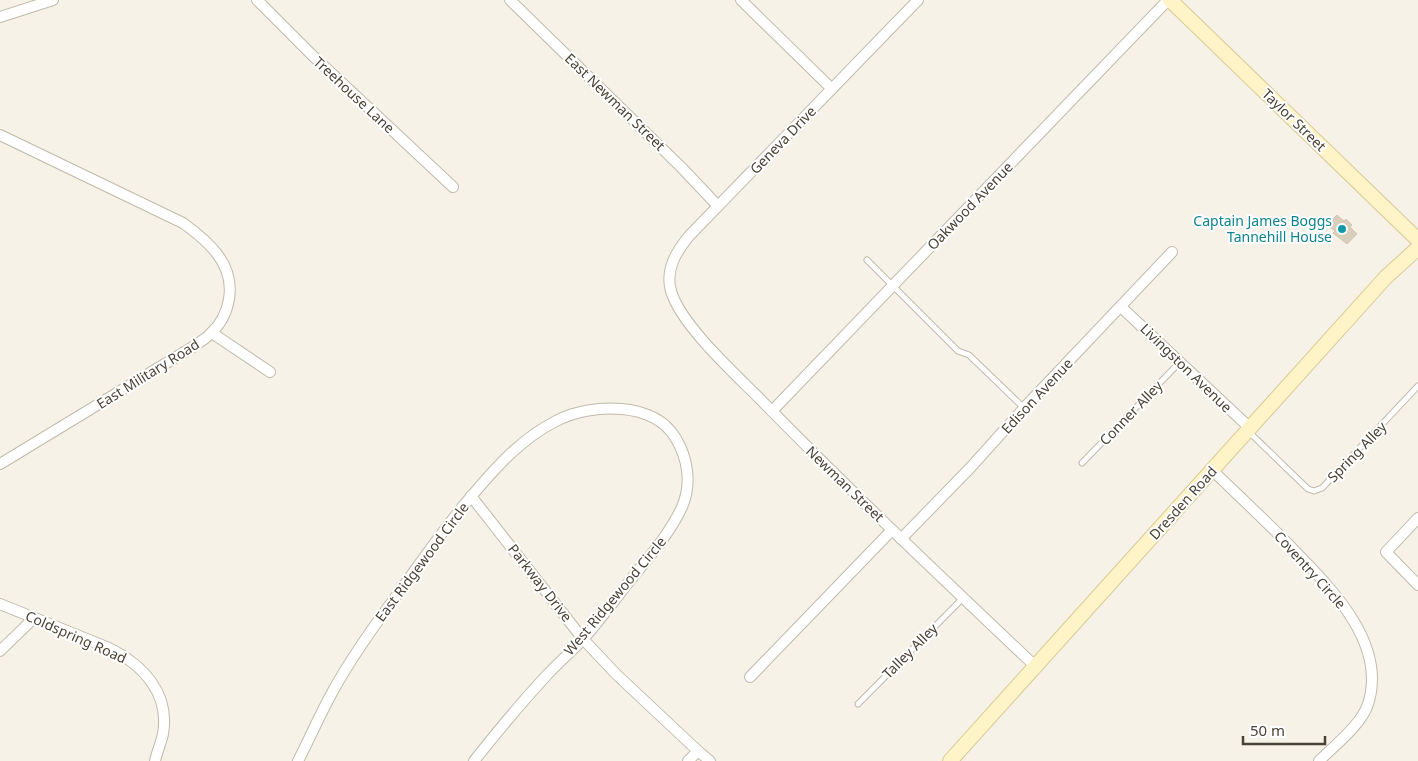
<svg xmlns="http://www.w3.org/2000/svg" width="1418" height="761" viewBox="0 0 1418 761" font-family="'Noto Sans',sans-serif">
  <rect width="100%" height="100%" fill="#f6f2e8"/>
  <polygon fill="#d8cebc" stroke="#d4c6ae" points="1337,215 1344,221 1346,219 1352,225 1350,227 1357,234 1347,244 1333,233 1335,231 1327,225"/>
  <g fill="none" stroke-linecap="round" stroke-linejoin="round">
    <g stroke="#c2baa9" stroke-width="7">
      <g id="lane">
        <polyline points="867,260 958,351 969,355 1024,408"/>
        <polyline points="1249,432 1308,489 1314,491 1322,488 1418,386"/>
        <polyline points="1082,463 1180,362"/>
        <polyline points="858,704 963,598"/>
      </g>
    </g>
    <g stroke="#c2baa9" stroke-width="12">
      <g id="street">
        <polyline points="257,0 312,55 453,187"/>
        <polyline points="510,0 681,167 718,206"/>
        <polyline points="741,0 832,89"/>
        <path d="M 918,0 L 689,236 C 676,252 665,270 671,291 C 681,325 734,373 760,399 C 849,490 942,578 1035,666"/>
        <polyline points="0,17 53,0"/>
        <path d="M 0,135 L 183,223 C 208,241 235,264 229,299 C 227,311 221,324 211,333 C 207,338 201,341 196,345 L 0,464"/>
        <polyline points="1121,307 1250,428"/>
        <polyline points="212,333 270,372"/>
        <polyline points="772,411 1168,0"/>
        <path d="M 1212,470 C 1239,496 1266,521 1291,547 C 1329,586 1388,643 1368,704 C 1362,724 1334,746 1319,761"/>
        <polyline points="471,496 583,639 616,674 698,751"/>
        <polyline points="1418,518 1386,552 1418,585"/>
        <polyline points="901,539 971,467 1024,408 1172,252"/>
        <path d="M 0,604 L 109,648 C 143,665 170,693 163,734 C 161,743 157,752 155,761"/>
        <polyline points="0,651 34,618"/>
        <polyline points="750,677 892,530"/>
        <path d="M 298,761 C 310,738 320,714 333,691 C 352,656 376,623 400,591 C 421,562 441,533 464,505 C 490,474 518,440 556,421 C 575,411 600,407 622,409 C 643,411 663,418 675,437 C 688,458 692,484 682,507 C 670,533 650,556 632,578 C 616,598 601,619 584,638 C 572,651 558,663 546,676 C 521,703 497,732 474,761"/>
        <polyline points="688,761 698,751 710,761"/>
      </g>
    </g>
    <g stroke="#dac993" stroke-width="16">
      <g id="secondary">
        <polyline points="1170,0 1418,240"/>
        <polyline points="950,761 1386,277 1418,248"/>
      </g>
    </g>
    <use href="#lane" stroke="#fff" stroke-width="5"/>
    <use href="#street" stroke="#fff" stroke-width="10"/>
    <use href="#secondary" stroke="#fff3c8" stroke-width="14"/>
  </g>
  <circle fill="#0f9aa8" stroke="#fff" stroke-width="2" cx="1342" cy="229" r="5"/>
  <g text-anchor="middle" stroke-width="4" stroke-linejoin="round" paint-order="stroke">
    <g font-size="14" fill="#4a4235" stroke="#fff">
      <text transform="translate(354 95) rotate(43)" y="5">Treehouse Lane</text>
      <text transform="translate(615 102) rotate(44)" y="5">East Newman Street</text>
      <text transform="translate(1294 120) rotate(44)" y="5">Taylor Street</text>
      <text transform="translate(783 140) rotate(-46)" y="5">Geneva Drive</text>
      <text transform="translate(970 206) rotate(-46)" y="5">Oakwood Avenue</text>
      <text transform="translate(1186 368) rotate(44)" y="5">Livingston Avenue</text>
      <text transform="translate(148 374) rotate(-32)" y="5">East Military Road</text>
      <text transform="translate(1037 396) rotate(-47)" y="5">Edison Avenue</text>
      <text transform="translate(1131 413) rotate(-46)" y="5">Conner Alley</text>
      <text transform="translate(1357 452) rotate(-46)" y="5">Spring Alley</text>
      <text transform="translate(845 484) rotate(44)" y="5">Newman Street</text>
      <text transform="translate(1183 503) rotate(-48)" y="5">Dresden Road</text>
      <text transform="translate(422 562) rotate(-53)" y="5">East Ridgewood Circle</text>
      <text transform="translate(1310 570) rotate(48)" y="5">Coventry Circle</text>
      <text transform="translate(540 583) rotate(52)" y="5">Parkway Drive</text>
      <text transform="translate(615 596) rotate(-50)" y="5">West Ridgewood Circle</text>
      <text transform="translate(76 637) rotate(24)" y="5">Coldspring Road</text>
      <text transform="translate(910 651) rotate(-45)" y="5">Talley Alley</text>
    </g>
    <g font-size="14" fill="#0d838f" stroke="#fff" text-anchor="end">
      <text x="1332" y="226">Captain James Boggs<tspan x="1332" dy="16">Tannehill House</tspan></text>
    </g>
  </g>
  <path d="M1243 736v8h82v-8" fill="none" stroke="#4a4235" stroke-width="2.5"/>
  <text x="1250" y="736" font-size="15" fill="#4a4235" stroke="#ffffff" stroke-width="4" paint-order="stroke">50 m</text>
</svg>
